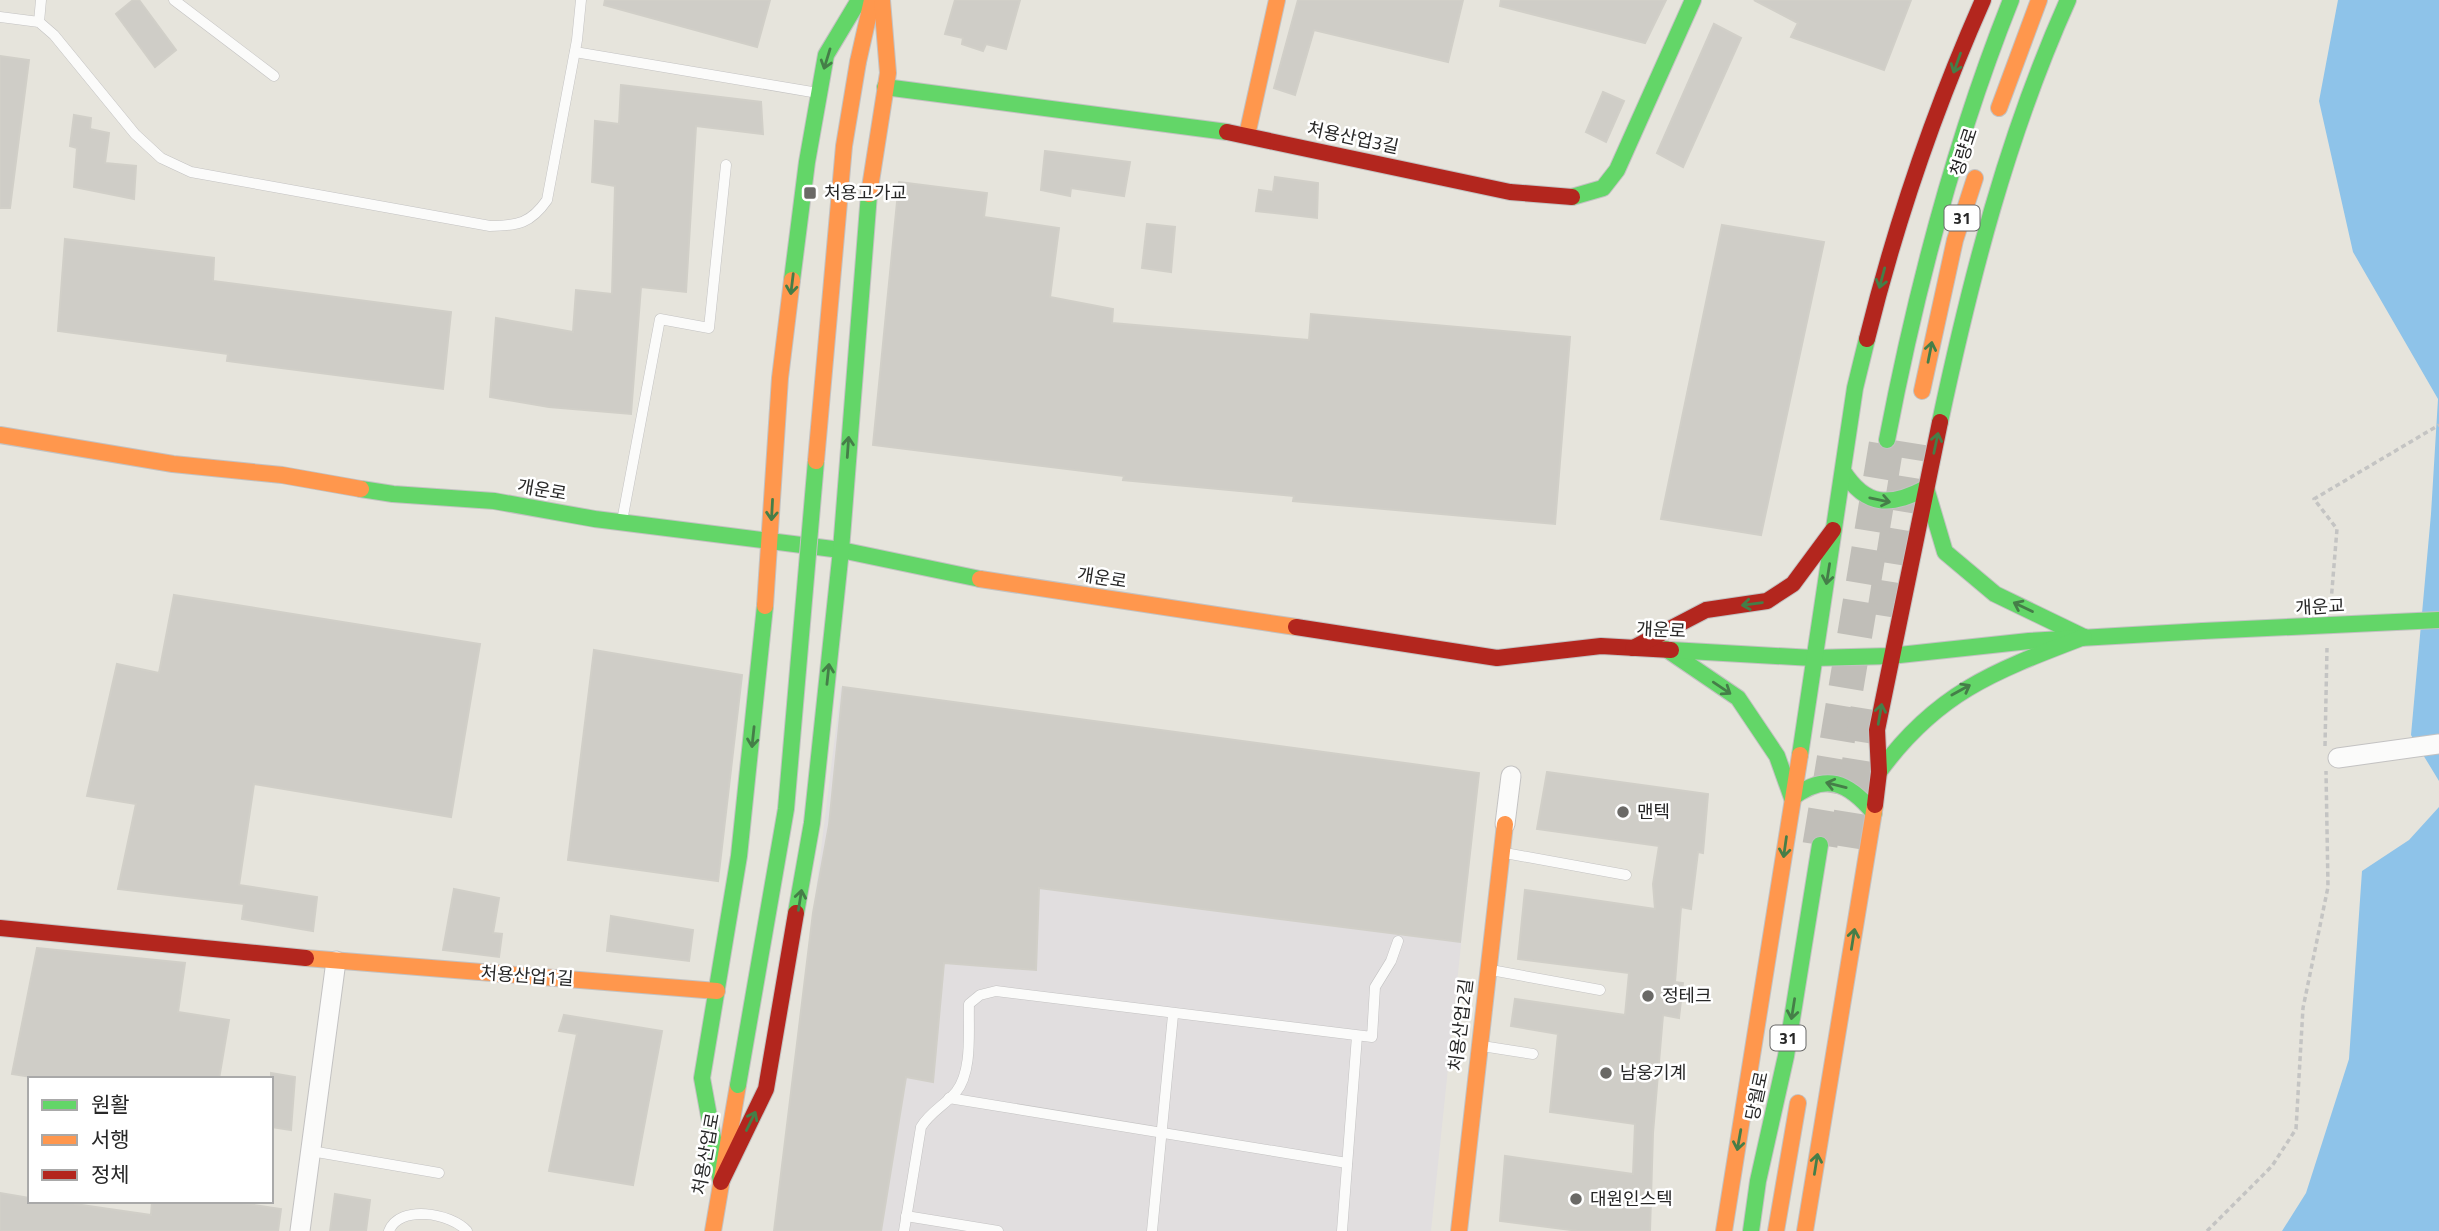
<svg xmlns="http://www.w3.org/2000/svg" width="2439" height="1231" viewBox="0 0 2439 1231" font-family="'Titillium Web','Noto Sans KR',sans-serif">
  <rect width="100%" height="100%" fill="#e6e4dc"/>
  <polygon fill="#e1dedf" points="841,687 1479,773 1431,1231 774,1231"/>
  <g fill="#8ec3e9">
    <polygon points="2338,0 2439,0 2439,781 2411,735 2431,514 2438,399 2353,252 2319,101"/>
    <polygon points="2439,807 2439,1231 2282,1231 2306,1193 2349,1059 2362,871 2409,840"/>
  </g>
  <g fill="#cfcdc7" stroke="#d1cfc8" stroke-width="2">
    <polygon points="133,0 139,0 176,50 155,67 116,14"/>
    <polygon points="605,0 770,0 757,47 604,5"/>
    <polygon points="955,0 1020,0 1006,49 986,44 983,51 962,44 963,38 945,34"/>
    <polygon points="1298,0 1463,0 1448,62 1314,30 1295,95 1274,88"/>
    <polygon points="1501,0 1666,0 1645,43 1500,6"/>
    <polygon points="1754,0 1911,0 1884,70 1791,37 1798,23"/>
    <polygon points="1714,24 1741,38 1683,167 1657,153"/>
    <polygon points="0,56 29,60 10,208 0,208"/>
    <polygon points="621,85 761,102 763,134 696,126 686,292 641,287 631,414 549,407 490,397 496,318 573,332 576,290 612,294 615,186 592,182 595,121 619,124"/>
    <polygon points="1603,92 1624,101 1606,142 1586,132"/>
    <polygon points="74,115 91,118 90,129 109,133 105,163 136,166 134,199 74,187 77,148 70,146"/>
    <polygon points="1045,151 1130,162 1124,196 1071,188 1070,196 1041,190"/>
    <polygon points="1275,177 1318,183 1317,218 1256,211 1259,190 1273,192"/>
    <polygon points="899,182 987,193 984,217 1059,228 1050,297 1113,309 1112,323 1309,340 1311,314 1570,337 1555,524 1293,501 1294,496 1123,480 1124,476 873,445"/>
    <polygon points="1147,224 1175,227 1171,272 1142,268"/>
    <polygon points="1722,225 1824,242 1761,535 1661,519"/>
    <polygon points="65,239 214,258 213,281 451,312 443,389 227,361 228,354 58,331"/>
    <polygon points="174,595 480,644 451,817 254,784 239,885 317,897 313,931 242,919 244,904 118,889 136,804 87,796 117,664 159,673"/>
    <polygon points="594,650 742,675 718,881 568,860"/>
    <polygon points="843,687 1479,773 1460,942 1039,888 1036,970 944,963 933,1082 906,1077 881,1231 774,1231 813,913 829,825"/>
    <polygon points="1547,772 1708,794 1703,853 1698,852 1691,909 1681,907 1675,982 1683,983 1679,1018 1663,1015 1653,1133 1650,1231 1579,1231 1500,1221 1505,1156 1633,1174 1635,1124 1550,1112 1558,1034 1511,1026 1515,999 1625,1015 1629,973 1518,959 1525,890 1655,909 1653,884 1659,846 1537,829"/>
    <polygon points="454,889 499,898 493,933 502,934 499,957 443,950"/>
    <polygon points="611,916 693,930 689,961 607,951"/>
    <polygon points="37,948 185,963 178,1012 229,1020 219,1079 44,1079 12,1074"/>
    <polygon points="564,1015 662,1031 633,1185 549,1171 577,1034 559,1031"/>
    <polygon points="271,1073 295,1077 291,1130 271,1127"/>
    <polygon points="0,1193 30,1198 30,1201 54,1201 151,1215 152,1201 227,1201 281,1209 278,1231 0,1231"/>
    <polygon points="335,1194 370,1200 366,1231 330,1231"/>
  </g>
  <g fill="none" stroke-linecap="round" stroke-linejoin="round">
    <g stroke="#c0beb8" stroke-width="35" stroke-dasharray="35 18" stroke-linecap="butt">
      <polyline points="1884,616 1912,443"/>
      <polyline points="1820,845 1887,440"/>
      <polyline points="1846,847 1868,709"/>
    </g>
    <g stroke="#c3c2c2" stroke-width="11">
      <g id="lane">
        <polyline points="174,0 274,76"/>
        <path d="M 0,17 L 39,22 L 54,35 L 135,134 L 161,158 L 191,172 L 490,226 C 518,226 531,223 547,200 L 577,40 L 581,0"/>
        <polyline points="39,22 41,0"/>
        <polyline points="575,52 818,93"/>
        <polyline points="622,521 660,319 709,328 726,165"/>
        <polyline points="1505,853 1626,875"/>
        <polyline points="1491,970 1600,990"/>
        <polyline points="1482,1046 1533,1054"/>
        <polyline points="949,1098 1347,1163"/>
        <polyline points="311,1151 439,1173"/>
        <polyline points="906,1216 998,1231"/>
        <path d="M 389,1231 C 399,1204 451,1213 467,1231"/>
        <path d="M 904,1231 L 921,1127 C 930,1112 945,1105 956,1092 C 973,1071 968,1030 969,1004 L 980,995 L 996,991 L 1372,1037 L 1375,987 L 1391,961 L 1398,941"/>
        <polyline points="1152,1231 1173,1015"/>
        <polyline points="1342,1231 1357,1036"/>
      </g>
    </g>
    <g stroke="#c3c2c2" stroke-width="21">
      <g id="street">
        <polyline points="2338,758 2439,744"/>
        <polyline points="1505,824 1511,776"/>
        <polyline points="300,1231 336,961"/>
      </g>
    </g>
    <g stroke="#c3c2c2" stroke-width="18">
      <g id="fast">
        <polyline points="885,87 1227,132"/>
        <polyline points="1572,197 1603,188 1617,170 1693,0"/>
        <polyline points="792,280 807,162 826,55 859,0"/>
        <path d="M 1940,422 C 1971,277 2007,136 2068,0"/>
        <path d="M 1887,440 C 1916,289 1954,143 2011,0"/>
        <path d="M 1843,471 C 1866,507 1890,507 1926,488 L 1945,552 L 1995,594 L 2084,637"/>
        <polyline points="361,489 393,494 494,501 595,519 841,550 980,579"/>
        <path d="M 1666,649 L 1738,698 L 1777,756 L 1792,798 C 1826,772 1848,782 1874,813"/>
        <polyline points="1671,650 1813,658 1890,656 2029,641 2203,631"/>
        <polyline points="1800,755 1855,388 1867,339"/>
        <path d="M 1879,772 C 1937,692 1995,671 2084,637"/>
        <polyline points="796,913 812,823 841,550 869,194"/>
        <polyline points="721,1182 702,1078 739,856 765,606"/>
        <polyline points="1751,1231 1758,1181 1786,1056 1820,845"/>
      </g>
    </g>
    <g stroke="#c3c2c2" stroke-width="18">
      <g id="slow">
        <polyline points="858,62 872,0"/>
        <polyline points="1999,108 2039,0"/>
        <polyline points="1247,135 1277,0"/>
        <polyline points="869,194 888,73 882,0"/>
        <polyline points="1922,391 1955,240 1975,178"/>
        <polyline points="0,435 173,464 282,475 361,489"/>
        <polyline points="980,579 1296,627"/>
        <polyline points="765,606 780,378 792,280"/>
        <polyline points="306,958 717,991"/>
        <polyline points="713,1231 738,1085"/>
        <polyline points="1459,1231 1505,824"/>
        <polyline points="1724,1231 1800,755"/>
        <polyline points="1776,1231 1798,1103"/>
        <polyline points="1805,1231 1875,805"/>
      </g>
    </g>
    <g stroke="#c3c2c2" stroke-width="18">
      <g id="jam">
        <polyline points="1227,132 1510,192 1572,197"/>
        <path d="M 1867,339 C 1895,226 1936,106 1983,0"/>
        <polyline points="1296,627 1497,658 1601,646 1671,650"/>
        <polyline points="1633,648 1706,610 1767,601 1793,584 1833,530"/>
        <polyline points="1875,805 1879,772 1877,730 1940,422"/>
        <polyline points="0,928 306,958"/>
        <polyline points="721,1182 766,1089 796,913"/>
      </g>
    </g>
    <g stroke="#c4c4c3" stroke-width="3.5" stroke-dasharray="5 3.5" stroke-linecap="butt">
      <polyline points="2331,602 2337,529 2314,499 2439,425"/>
      <polyline points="2325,746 2327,648"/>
      <polyline points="2207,1231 2272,1166 2296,1129 2303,1008 2328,887 2326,771"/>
    </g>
    <use href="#lane" stroke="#fbfbfa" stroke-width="10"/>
    <use href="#street" stroke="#fbfbfa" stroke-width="19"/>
    <use href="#fast" stroke="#63d668" stroke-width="16"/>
    <use href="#slow" stroke="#ff974d" stroke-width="16"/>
    <use href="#jam" stroke="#b3261e" stroke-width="16"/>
    <g stroke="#c3c2c2" stroke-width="18" stroke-linecap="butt">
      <g id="fast-bridge">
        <polyline points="2203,631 2439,620"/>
        <polyline points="738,1085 786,809 816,461"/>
      </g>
    </g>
    <g stroke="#c3c2c2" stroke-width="18" stroke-linecap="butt">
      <polyline id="slow-bridge" points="816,461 844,146 858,62"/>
    </g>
    <use href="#fast-bridge" stroke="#63d668" stroke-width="16"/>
    <use href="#slow-bridge" stroke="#ff974d" stroke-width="16"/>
  </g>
  <defs><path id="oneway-shaft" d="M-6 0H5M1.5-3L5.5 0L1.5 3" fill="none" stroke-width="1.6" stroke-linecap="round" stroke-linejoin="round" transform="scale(1.75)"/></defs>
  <g stroke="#457e48">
    <use href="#oneway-shaft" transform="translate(827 59) rotate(107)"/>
    <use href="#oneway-shaft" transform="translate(1957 63) rotate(110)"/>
    <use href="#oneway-shaft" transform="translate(1882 278) rotate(105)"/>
    <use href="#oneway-shaft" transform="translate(792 284) rotate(97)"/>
    <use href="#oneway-shaft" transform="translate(1930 352) rotate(-79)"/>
    <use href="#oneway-shaft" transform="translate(1936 443) rotate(-78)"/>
    <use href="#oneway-shaft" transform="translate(848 447) rotate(-86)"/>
    <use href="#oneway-shaft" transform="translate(1880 500) rotate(12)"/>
    <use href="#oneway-shaft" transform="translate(772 510) rotate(93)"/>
    <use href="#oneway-shaft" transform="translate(1828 574) rotate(99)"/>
    <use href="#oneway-shaft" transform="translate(1752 604) rotate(172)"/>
    <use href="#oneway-shaft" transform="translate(2023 607) rotate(-154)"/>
    <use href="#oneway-shaft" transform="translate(828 674) rotate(-84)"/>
    <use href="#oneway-shaft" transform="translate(1722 688) rotate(34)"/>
    <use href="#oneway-shaft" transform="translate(1961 690) rotate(-29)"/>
    <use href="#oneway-shaft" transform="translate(1880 714) rotate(-80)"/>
    <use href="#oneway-shaft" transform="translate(753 737) rotate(96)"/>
    <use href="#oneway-shaft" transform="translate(1836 785) rotate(-166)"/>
    <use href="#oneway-shaft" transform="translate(1785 847) rotate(98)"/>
    <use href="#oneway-shaft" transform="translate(800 900) rotate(-81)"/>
    <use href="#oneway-shaft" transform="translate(1853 939) rotate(-81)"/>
    <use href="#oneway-shaft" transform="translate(1793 1009) rotate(99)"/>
    <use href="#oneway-shaft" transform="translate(751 1121) rotate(-64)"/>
    <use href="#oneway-shaft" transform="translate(1739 1140) rotate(100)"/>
    <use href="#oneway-shaft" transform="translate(1816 1164) rotate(-81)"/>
  </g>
  <g fill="#6a6966" stroke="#fff" stroke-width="2.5">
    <rect x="803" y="186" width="14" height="14" rx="3.5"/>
    <circle cx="1623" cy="812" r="7"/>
    <circle cx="1648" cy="996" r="7"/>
    <circle cx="1606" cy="1073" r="7"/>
    <circle cx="1576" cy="1199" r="7"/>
  </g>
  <g text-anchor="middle" stroke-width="5" stroke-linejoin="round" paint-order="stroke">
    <g fill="#fff" stroke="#686868" stroke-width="2">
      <rect x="1944.5" y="205.5" width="35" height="25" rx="5"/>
      <rect x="1770.5" y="1025.5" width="35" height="25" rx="5"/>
    </g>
    <g font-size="16" font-weight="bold" fill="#272727">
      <text x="1962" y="224">31</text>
      <text x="1788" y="1044">31</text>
    </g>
    <g font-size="18" fill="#272727" stroke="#fff">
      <text transform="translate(1353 138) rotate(12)" y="6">처용산업3길</text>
      <text transform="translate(1964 152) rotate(-72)" y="6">청량로</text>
      <text transform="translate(542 490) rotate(10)" y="6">개운로</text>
      <text transform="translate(1102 578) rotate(9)" y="6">개운로</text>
      <text transform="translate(2320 607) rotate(-3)" y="6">개운교</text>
      <text transform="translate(1661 630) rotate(3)" y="6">개운로</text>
      <text transform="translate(527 976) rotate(4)" y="6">처용산업1길</text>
      <text transform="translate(1461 1025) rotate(-83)" y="6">처용산업2길</text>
      <text transform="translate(1757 1096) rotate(-78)" y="6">당월로</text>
      <text transform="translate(706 1154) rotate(-80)" y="6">처용산업로</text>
    </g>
    <g font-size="18" fill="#272727" stroke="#fff" text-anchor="start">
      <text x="824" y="199">처용고가교</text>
      <text x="1637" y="818">맨텍</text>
      <text x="1662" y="1002">정테크</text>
      <text x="1620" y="1079">남웅기계</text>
      <text x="1590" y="1205">대원인스텍</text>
    </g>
  </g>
  <rect x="28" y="1077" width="245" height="126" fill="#ffffff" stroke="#a9a9a9" stroke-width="2"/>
  <rect x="42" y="1100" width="35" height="10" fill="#63d668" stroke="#a9a9a9" stroke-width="2"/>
  <text x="91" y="1112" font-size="21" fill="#272727">원활</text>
  <rect x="42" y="1135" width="35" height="10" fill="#ff974d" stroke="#a9a9a9" stroke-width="2"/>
  <text x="91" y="1147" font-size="21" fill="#272727">서행</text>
  <rect x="42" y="1170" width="35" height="10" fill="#b3261e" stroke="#a9a9a9" stroke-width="2"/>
  <text x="91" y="1182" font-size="21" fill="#272727">정체</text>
</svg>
